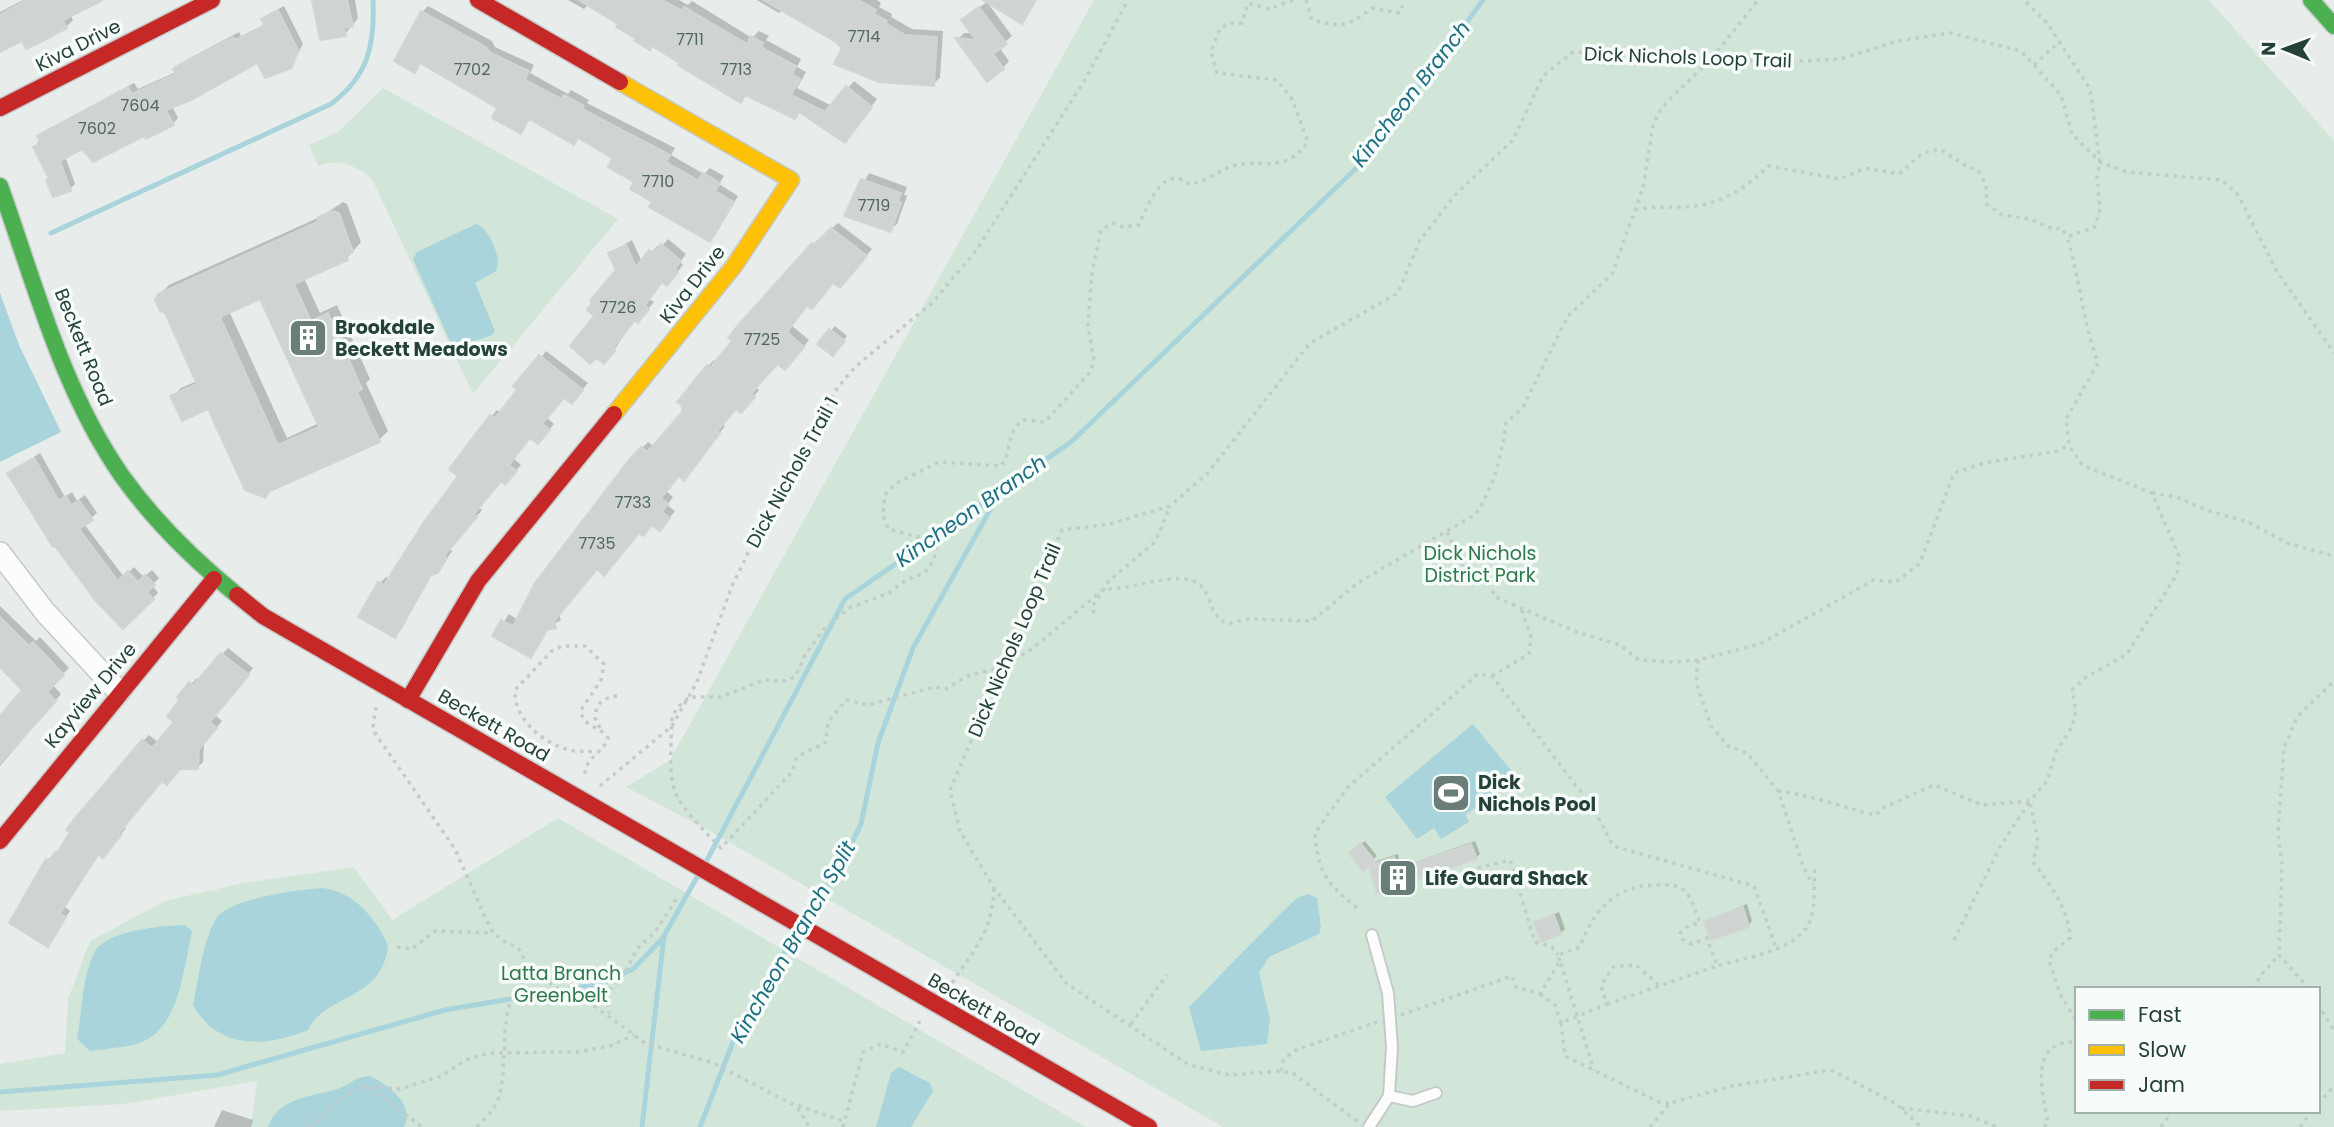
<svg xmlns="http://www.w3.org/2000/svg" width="2334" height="1127" viewBox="0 0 2334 1127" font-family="Poppins,sans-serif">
  <rect width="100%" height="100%" fill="#e8edeb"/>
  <g fill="#d1e6d8" fill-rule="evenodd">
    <path d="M 1094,0 L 2209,0 L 2334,141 L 2334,1127 L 1223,1127 L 708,830 L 626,787 L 670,760 ZM 2077,989 L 2318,989 L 2318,1111 L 2077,1111 Z"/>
    <path d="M 383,88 L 618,219 L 473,394 L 372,179 C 355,165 340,158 318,166 L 309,145 L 338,132 Z"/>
    <polygon points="558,818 1086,1127 251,1127 257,1081 123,1104 0,1111 0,1064 65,1053 68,999 90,941 165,901 243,883 354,867 392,920"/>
  </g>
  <g fill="#a9d4db">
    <path d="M 476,224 C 489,227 503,260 496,271 L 475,283 L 495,331 L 492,335 L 453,348 L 413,259 L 417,252 Z"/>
    <polygon points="0,293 19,345 61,432 0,462"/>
    <polygon points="1473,724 1518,779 1465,815 1469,822 1441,839 1434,828 1417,839 1385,797"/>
    <path d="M 322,888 C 353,891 375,917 388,945 C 383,1001 325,994 308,1030 C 265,1048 217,1049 193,1005 C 199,978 202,945 215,920 C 227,898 298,890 322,888 Z"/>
    <polygon points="1308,894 1317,898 1321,927 1319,934 1269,957 1259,973 1270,1019 1267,1044 1201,1051 1189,1007 1284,910 1297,898"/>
    <path d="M 185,925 L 192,931 C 184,965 181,1019 148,1039 C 133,1048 107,1048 90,1051 L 77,1039 C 82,1012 82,977 94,953 C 105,930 162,926 185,925 Z"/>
    <polygon points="899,1067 930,1083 933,1091 911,1127 876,1127 891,1073"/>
    <path d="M 370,1076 C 388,1084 416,1106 404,1127 L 268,1127 C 278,1098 309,1097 334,1090 C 348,1086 354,1077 370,1076 Z"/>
  </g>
  <g fill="#0003" fill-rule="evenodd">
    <polygon points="23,0 96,0 70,14 73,20 66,27 0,47 0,12"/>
    <polygon points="314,0 355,0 358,18 345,34"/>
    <polygon points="568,0 679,0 688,5 692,1 752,38 759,31 769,36 766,40 801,59 797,67 806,72 797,88 832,106 854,81 877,99 851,134 801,111 795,117 747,94 740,101 589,4 584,9"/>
    <polygon points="757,0 877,0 881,3 879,7 892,14 891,17 912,29 943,31 940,78 933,84 844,47 783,9 779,13"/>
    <polygon points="987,2 1012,36 999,47 1009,61 1003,68 958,39 964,33 973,33 970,14"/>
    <polygon points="284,6 303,44 291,67 258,60 172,106 178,118 173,124 82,147 65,156 75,184 70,189 51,178 35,147 45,131 134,83 138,89 176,72 188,59 239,32 241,36 266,24 263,19 269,14"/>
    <polygon points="428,6 492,41 495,47 534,65 530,73 568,94 571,90 589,100 587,103 675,148 671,155 704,174 710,168 724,176 719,184 738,196 716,234 710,240 655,202 615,157 580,137 574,143 531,118 521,132 500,108 422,62 415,70 422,12"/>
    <polygon points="869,173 907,187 904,195 907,196 897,224 890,230 858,193"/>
    <path d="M 343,202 L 347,204 L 361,242 L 347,258 L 304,278 L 320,313 L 337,305 L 370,379 L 366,383 L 388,431 L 379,440 L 274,488 L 266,496 L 209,407 L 172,397 L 181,388 L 197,381 L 159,295 L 169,285 L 322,216 ZM 261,297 L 319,423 L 287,438 L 229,311 Z"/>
    <polygon points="838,223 872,249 846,280 834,281 808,304 791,325 809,340 791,362 778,362 756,387 759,390 747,405 737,407 722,423 725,426 690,472 679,475 666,491 673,497 667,505 675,511 666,522 653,523 639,531 598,568 559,614 561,620 549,627 531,655 495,635 509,614 518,620 642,448 648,442 654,447 683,413 708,366 714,360 717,362 734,341 741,325 813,244"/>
    <polygon points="668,239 686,254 680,262 683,265 673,277 663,280 649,299 654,302 643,315 635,319 610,356 597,316 618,270 610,253 632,240 642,262 657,246 660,248"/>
    <polygon points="835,326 847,336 836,350 820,344"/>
    <polygon points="546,351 588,383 577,396 564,396 547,418 554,424 544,436 531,436 513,458 521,465 511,477 501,479 478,507 482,510 449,549 452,551 443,565 433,572 401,630 395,636 361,617 380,583 386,577 390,579 460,476 492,416 497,410 501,413"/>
    <polygon points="40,453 65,497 72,492 77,501 85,495 97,513 84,524 124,577 134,567 144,577 152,570 159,578 152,585 158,593 123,626 9,473"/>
    <polygon points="0,606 36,641 40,637 69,668 52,684 61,694 0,766 0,727 24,690 0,665"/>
    <polygon points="228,648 253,668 215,715 222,721 204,742 203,762 197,768 181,767 163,779 123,826 126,828 109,849 100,853 65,907 70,911 47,944 47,860 62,847 143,741 149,735 159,743 176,722 182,701 179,697 197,678 200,680"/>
    <polygon points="1365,841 1377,856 1370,863 1355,849"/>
    <polygon points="1475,841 1480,854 1476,858 1378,890 1370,863 1398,854 1401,867"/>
    <polygon points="1747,904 1752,921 1748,926 1706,921"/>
    <polygon points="1559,912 1565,929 1561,933 1536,922"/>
    <polygon points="222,1110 253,1120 251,1127 214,1127"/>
  </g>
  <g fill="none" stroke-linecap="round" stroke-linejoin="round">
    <g stroke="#a9d4db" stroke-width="5">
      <path d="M 51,233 L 331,104 C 368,76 375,46 373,0"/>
      <polyline points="707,860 845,599 1071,442 1369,156 1483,0"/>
      <polyline points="806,919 841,865 861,824 878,743 913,648 1000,492"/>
      <polyline points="0,1092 217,1075 445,1010 600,984 633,969 664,937"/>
      <polyline points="642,1127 664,936 697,877"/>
      <polyline points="700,1127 738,1029 796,933"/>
    </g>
  </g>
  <g fill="#cfd4d2" stroke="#d1d6d4" stroke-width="2" fill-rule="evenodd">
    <polygon points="26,0 103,0 63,20 67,28 41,42 26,49 22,41 0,52 0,15"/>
    <polygon points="312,0 347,0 353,26 344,28 346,36 320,40"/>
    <polygon points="579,0 662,0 682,11 684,7 747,44 751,36 763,43 761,47 796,66 792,74 800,79 791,95 825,112 846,86 872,107 845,143 799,112 795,119 745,95 741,103 678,65 679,63 652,46 650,50 634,41 635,38 616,27 618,24"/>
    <polygon points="763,0 858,0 876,10 874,14 887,21 885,23 905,35 937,37 934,86 879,82 834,64 842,48 836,42"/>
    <polygon points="983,0 1036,0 1022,24"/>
    <polygon points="979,7 1007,44 993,54 1004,69 987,82 955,38 976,40 961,20"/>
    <polygon points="278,10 298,50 292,68 265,78 257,63 191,100 166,110 174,125 146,139 144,136 93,162 82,149 60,161 71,191 53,197 46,180 49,179 33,147 41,143 37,136 128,87 132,94 176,74 173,69 180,64 233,37 235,40 265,26 261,19"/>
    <polygon points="421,11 486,47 489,52 529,71 525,80 561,99 564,95 584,106 582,109 670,155 666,162 698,180 703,173 720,183 715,191 734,202 710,242 649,207 652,202 630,189 634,182 608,167 612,158 578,138 574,145 529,119 521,134 492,118 497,108 420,63 415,73 394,61"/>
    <polygon points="861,179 901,193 898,201 901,203 891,232 844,216"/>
    <path d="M 333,211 L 339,213 L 353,252 L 346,255 L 348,260 L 294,284 L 311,321 L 328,313 L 362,389 L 357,392 L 380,442 L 268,492 L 266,498 L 245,490 L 208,409 L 182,421 L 170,396 L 197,384 L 165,313 L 160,311 L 155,300 L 158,294 L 317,222 L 318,217 ZM 260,299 L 319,427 L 278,445 L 220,317 Z"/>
    <polygon points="831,228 867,256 840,288 833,283 812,309 807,306 787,332 804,347 785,370 778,364 770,372 751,394 755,397 741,413 736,409 717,431 720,433 684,481 679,476 661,498 668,504 662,512 670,518 660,531 652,525 643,536 639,533 604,576 597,569 554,621 556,628 547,630 531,658 492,636 501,620 513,626 535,583 629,460 641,447 647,452 659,439 682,412 682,406 677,402 707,365 710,368 732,341 728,338 739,324 812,243 814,245"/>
    <polygon points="661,244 681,261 675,269 678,272 667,286 662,282 645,305 649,309 638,323 635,320 614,346 615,351 604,364 597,358 590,364 570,346 594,316 587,310 592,303 590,301 616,270 608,253 626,245 636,267 649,250 653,253"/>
    <polygon points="829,329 845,341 833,356 817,344"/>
    <polygon points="539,355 583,390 572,404 564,398 542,424 550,430 538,444 530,438 509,465 517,471 505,485 501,481 474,514 477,517 444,556 447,558 438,573 431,575 395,638 358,617 378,582 384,585 424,522 458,476 449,469 490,415 495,418 517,390 513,386"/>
    <polygon points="34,458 59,501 66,496 71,505 79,500 93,520 79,529 118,581 128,571 138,582 145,575 155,585 147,592 154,599 123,629 96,601 55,546 53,547 7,473"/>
    <polygon points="0,617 29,646 33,642 64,675 47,692 56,701 0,763 0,716 22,690 0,667"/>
    <polygon points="221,653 249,675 210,722 217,728 199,749 198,769 180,769 167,785 162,781 119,833 121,835 103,858 98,854 60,914 66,917 48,947 9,923 46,859 49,861 55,852 57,853 70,832 66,830 77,816 142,740 152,748 174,722 167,716 179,701 177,697 189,682 193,686"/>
    <polygon points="1360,843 1375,861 1370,865 1394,857 1398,869 1471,844 1477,859 1377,893 1369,865 1363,871 1349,853"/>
    <polygon points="1743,907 1749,927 1710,940 1704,921"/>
    <polygon points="1554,915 1561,934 1541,942 1534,922"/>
  </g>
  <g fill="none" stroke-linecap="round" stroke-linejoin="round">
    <g stroke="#c5cac8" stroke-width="14">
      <g id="lane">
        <polyline points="1389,1096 1413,1101 1436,1093"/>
        <polyline points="1369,1127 1389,1096 1392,1047 1388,993 1372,935"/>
      </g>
    </g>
    <g stroke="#c5cac8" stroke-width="24">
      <polyline id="street" points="0,553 45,612 119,692"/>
    </g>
    <g stroke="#c3cbc8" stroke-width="19">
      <g id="fast">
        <polyline points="2311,0 2334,26"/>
        <path d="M 0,186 C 35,284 62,390 122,476 C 154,521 194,560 237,595"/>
      </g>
    </g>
    <g stroke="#c3cbc8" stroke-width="19">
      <polyline id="slow" points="614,414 734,266 791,180 620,82"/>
    </g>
    <g stroke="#c3cbc8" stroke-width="19">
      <g id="jam">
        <polyline points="478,0 620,82"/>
        <polyline points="0,108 212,0"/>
        <polyline points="237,595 263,616 690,862"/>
        <polyline points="408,700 478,581 614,414"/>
        <polyline points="0,841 214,579"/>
        <polyline points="723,881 1149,1127"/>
      </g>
    </g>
    <g stroke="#c3ccca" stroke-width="3.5" stroke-dasharray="3.5 5" stroke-linecap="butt">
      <path d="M 1293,0 L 1269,9 L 1248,3 L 1242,23 L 1230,23 L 1220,28 L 1211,52 L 1217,73 L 1277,80 L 1292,99 L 1308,142 C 1301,151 1297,156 1287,160 C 1271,167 1252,161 1236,165 C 1220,169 1205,183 1189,184 C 1164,163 1148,204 1139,225 L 1123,227 L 1113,223 L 1101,230 L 1092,271 L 1088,326 L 1094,360 L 1091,371 L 1045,422 L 1023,420 C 1005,433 1013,450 1001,466 L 939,462 L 895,484 L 885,495 L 883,515 L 888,529 L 937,542 L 934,560 L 924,573 L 906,580 L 889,593 L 849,608 L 824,629 L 805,655 L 795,677 L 784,681 L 764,680 L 721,697 L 689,697 L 677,708 L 672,717 C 669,794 666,792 721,848 L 792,772 L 797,757 L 826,742 L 828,722 L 846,700 L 868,705 L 934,687 L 946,689 L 967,676 L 1003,667 L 1033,648 L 1104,589 C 1129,591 1182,568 1200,585 C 1214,599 1207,613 1227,624 L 1247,619 L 1312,621 L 1359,582 L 1476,514 C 1494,486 1502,455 1506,423 L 1523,407 L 1568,316 L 1612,274 L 1643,188 L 1653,125 L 1662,107 L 1712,58 L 1758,0"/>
      <path d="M 1306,0 L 1312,20 C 1342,28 1348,26 1372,8 L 1400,13 L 1404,0"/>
      <polyline points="2034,65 2059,42"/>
      <path d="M 1635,210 C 1652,206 1667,207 1685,207 C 1717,206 1746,189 1768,166 L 1840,179 L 1865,168 L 1899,174 L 1923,153 L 1940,149 L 1966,166 L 1978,170 L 1986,185 L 1987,204 L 2002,215 L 2030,219 L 2053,229 L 2062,228 L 2067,237"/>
      <polyline points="2152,493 2177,497 2206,510 2248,522 2287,543 2334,556"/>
      <polyline points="1447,532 1463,566 1490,585 1495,597 1577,632 1620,645 1639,660 1676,662 1698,660 1760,644 1874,580 1896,582 1920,563 1954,473 1984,463 2059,451 2069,445"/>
      <polyline points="1094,613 1092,607 1109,581 1155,542 1170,506"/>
      <polyline points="1698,660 1696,682 1711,726 1728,746 1747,753 1778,791 1804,868 1813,885"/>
      <polyline points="1492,676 1529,654 1531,637 1521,608"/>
      <path d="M 376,707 L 373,727 L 375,733 L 455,849 L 490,928 C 510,955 524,933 526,978"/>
      <path d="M 600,728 L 595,718 C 596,703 603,698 617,696"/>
      <path d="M 585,774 C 586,756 604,753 608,738 C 600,725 582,728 581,710 L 601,680 L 604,664 L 585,646 L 562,646 L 552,651 L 515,690 C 513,720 546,746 574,751 C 582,752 589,750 597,753"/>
      <polyline points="600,786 672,726 697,682 732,586 765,518 801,449 838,387 855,367 933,302 975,252 1083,83 1128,0"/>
      <path d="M 1778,791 C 1805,793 1847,809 1876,815 L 1882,808 L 1934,785 L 1982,805 L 2030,801 L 2047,781 L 2056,752 L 2072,727 L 2076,711 L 2072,690 L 2085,678 L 2127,654 L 2177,574 L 2179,556 L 2152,493 L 2082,465 L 2069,445 L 2066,419 L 2098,363 C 2082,319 2080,279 2067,237 L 2095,227 L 2100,208 L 2097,177 L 2100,162 L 2090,89 L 2047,23 L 2024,0"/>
      <polyline points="1453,874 1510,860 1535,942 1552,947 1558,955"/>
      <path d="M 1357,908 C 1326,883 1318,872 1315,833 L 1348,787 L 1478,674 L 1492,676 L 1594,809 L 1613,846 L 1754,886 L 1776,947"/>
      <path d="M 1954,940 L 2000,847 L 2030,801 L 2038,842 L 2033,862 C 2049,882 2070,912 2070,938 L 2053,952 L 2049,960 L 2060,994 L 2077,1022"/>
      <polyline points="397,947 412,949 435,931 493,933"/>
      <path d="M 1560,961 L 1558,955 L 1580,947 C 1594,908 1617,884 1660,885 C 1669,885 1679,884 1686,892 C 1692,900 1696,913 1700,922 L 1687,927 L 1680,933 L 1682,939 L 1691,944 L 1707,938 L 1717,966 C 1746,957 1801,951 1811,918 C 1816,903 1813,883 1815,868"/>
      <path d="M 952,983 C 975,948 992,933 994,888"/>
      <polyline points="2254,989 2260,976 2279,955"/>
      <polyline points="2309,989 2279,955 2282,865 2278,832 2284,747 2297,717 2334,681"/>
      <polyline points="1540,994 1555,1005 1561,1023 1607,1004 1601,986 1613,967 1636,965 1660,986"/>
      <polyline points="606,995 609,1014"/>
      <polyline points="587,1001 600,998 622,978 637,949 655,932 679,895"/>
      <polyline points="1607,1004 1717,966"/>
      <polyline points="2318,1004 2334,1031"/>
      <polyline points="1401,1015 1512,976 1516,987 1540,994 1560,961 1594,1070"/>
      <polyline points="1561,1023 1565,1056 1659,1102 1669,1103"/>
      <polyline points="1131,1024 1167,975"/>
      <polyline points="1281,1071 1283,1061 1293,1051 1377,1022"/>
      <polyline points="371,1088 422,1127"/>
      <polyline points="2318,1104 2334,1086"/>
      <polyline points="798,1108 809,1127"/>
      <polyline points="1901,1108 1970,1116 1997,1127"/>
      <polyline points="1357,1121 1294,1074 1281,1071 1229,1075 1189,1065 1067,984 994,888 960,831 950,790 1062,530 1110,524 1170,506 1207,474 1310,343 1398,293 1420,240 1457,193 1513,140 1543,76 1573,52 1778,62 1840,59 1898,41 1951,33 2021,51 2061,95 2072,134 2100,162 2127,172 2222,180 2238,195 2276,270 2334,353"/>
      <polyline points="309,1127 345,1096 362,1086 400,1089 442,1076 466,1060 489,1053 577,1052 610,1046 634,1035"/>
      <path d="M 477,1127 C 484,1119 493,1112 497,1102 C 512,1068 492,995 531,976 L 546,980 L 561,991 L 593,1005 L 645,1043 L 713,1063 L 790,1103 L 844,1121"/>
      <polyline points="843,1127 863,1052 880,1044 903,1052 920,1021"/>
      <polyline points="1650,1127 1670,1103 1732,1086 1831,1070 1895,1103 1921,1127"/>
      <path d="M 2044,1127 L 2048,1123 C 2043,1094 2028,1043 2072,1042 L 2077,1036"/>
      <polyline points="2161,1127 2172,1111"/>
      <polyline points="2300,1127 2312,1111"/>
    </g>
    <use href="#lane" stroke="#fcfcfc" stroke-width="10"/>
    <use href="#street" stroke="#fcfcfc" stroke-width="21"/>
    <use href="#fast" stroke="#4caf50" stroke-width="16"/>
    <use href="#slow" stroke="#ffc107" stroke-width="16"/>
    <use href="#jam" stroke="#c62828" stroke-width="16"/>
    <g stroke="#c3cbc8" stroke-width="19" stroke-linecap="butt">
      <polyline id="jam-bridge" points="690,862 723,881"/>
    </g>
    <use href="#jam-bridge" stroke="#c62828" stroke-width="16"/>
  </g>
  <defs>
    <g id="building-square" transform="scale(2.0125)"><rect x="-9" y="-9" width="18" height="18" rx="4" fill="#697e78" stroke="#f7fbf9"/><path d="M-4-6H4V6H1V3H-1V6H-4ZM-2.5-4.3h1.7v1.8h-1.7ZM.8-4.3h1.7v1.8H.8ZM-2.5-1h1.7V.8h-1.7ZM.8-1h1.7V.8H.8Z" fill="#fff"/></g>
    <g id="stadium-square" transform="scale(2.0125)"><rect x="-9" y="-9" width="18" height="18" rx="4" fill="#697e78" stroke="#f7fbf9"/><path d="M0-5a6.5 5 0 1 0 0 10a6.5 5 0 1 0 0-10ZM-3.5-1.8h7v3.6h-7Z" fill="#fff"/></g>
  </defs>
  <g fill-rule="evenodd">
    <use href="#building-square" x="308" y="338"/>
    <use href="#stadium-square" x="1451" y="793"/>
    <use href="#building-square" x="1398" y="878"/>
  </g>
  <g text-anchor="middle" stroke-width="7" stroke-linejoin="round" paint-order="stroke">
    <g font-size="16" fill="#506761">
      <text x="864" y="42">7714</text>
      <text x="690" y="45">7711</text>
      <text x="472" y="75">7702</text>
      <text x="736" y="75">7713</text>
      <text x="140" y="111">7604</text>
      <text x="97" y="134">7602</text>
      <text x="658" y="187">7710</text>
      <text x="874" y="211">7719</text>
      <text x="618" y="313">7726</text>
      <text x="762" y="345">7725</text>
      <text x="633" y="508">7733</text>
      <text x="597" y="549">7735</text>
    </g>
    <g font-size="19" fill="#24423a" stroke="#f7fbf9">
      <text transform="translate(78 45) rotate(-27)" y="7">Kiva Drive</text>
      <text transform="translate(1688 57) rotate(2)" y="7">Dick Nichols Loop Trail</text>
      <text transform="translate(692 284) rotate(-52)" y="7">Kiva Drive</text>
      <text transform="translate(84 347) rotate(68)" y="7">Beckett Road</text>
      <text transform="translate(792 472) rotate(-61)" y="7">Dick Nichols Trail 1</text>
      <text transform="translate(1014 640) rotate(-67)" y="7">Dick Nichols Loop Trail</text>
      <text transform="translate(90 695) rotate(-50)" y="7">Kayview Drive</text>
      <text transform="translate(494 725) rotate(30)" y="7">Beckett Road</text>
      <text transform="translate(984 1009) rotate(30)" y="7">Beckett Road</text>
    </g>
    <g font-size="19" font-weight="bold" fill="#24423a" stroke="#f7fbf9" text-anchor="start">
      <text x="335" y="334">Brookdale<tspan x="335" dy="22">Beckett Meadows</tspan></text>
      <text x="1478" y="789">Dick<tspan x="1478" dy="22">Nichols Pool</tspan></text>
      <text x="1425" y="885">Life Guard Shack</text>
    </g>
    <g font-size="19" fill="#2d7a4b" stroke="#f7fbf9">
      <text x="1480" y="560">Dick Nichols<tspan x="1480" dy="22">District Park</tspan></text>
      <text x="561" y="980">Latta Branch<tspan x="561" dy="22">Greenbelt</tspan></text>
    </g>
    <g font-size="21" font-style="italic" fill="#1c6f80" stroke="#f7fbf9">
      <text transform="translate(1411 94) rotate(-52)" y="7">Kincheon Branch</text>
      <text transform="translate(971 511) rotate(-35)" y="7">Kincheon Branch</text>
      <text transform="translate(793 942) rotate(-60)" y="7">Kincheon Branch Split</text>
    </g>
  </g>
  <rect x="2075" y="987" width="245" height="126" fill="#f7fbf9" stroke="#a3b1ad" stroke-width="2"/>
  <rect x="2089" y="1010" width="35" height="10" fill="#4caf50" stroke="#a3b1ad" stroke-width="2"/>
  <text x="2138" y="1022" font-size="21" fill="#24423a">Fast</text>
  <rect x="2089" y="1045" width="35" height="10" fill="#ffc107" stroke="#a3b1ad" stroke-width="2"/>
  <text x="2138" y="1057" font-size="21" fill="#24423a">Slow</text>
  <rect x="2089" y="1080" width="35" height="10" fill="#c62828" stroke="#a3b1ad" stroke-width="2"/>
  <text x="2138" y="1092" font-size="21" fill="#24423a">Jam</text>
  <g transform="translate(2285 49) rotate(271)" stroke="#f7fbf9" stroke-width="5" paint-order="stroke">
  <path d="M0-5L12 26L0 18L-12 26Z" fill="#24423a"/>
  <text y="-10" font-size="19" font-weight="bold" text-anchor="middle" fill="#24423a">N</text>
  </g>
</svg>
